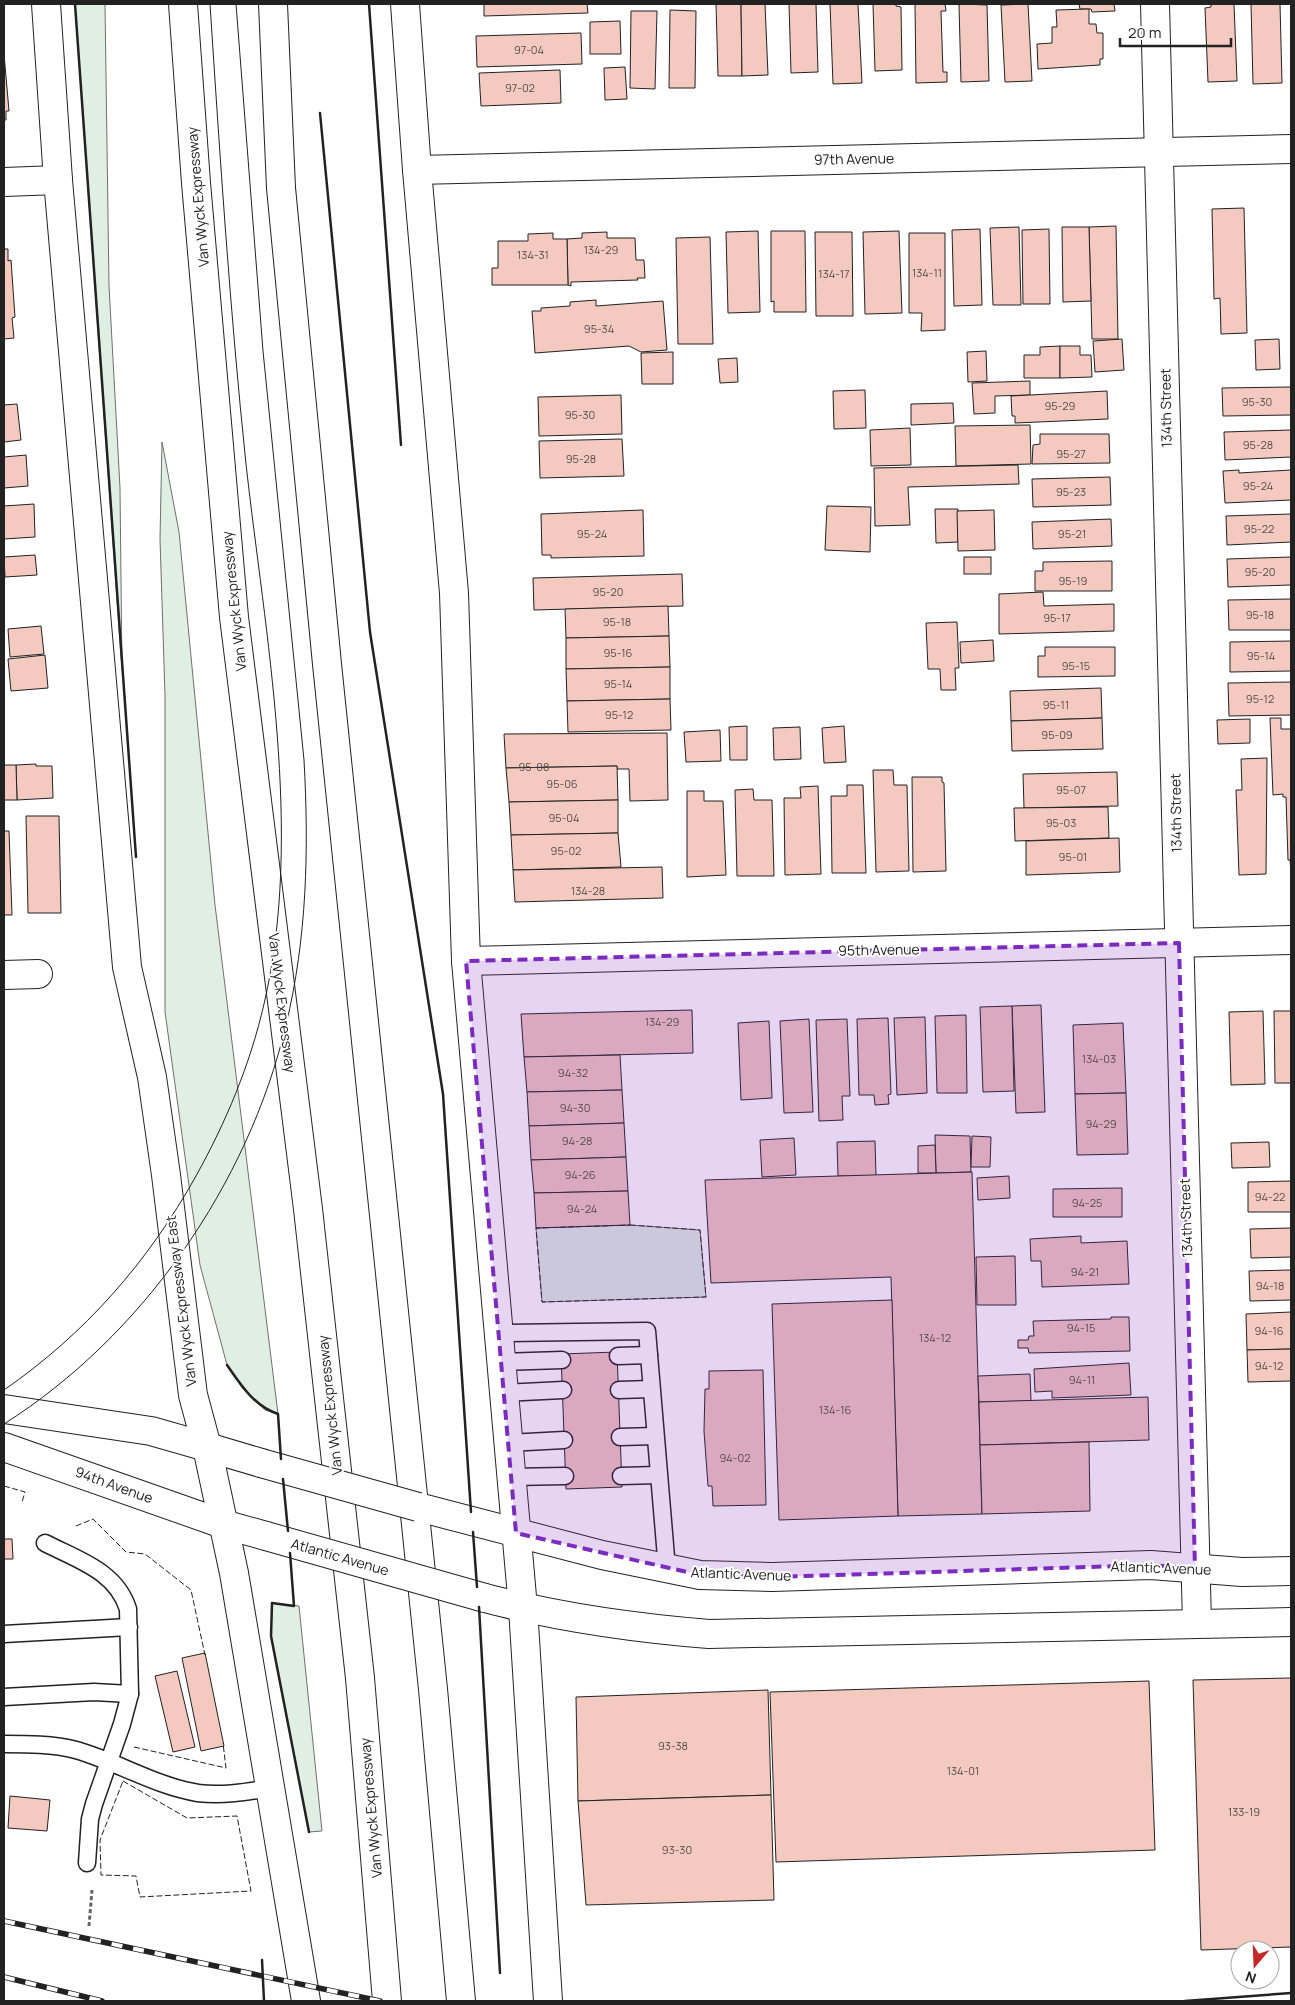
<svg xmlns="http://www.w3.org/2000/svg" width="1295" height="2005" viewBox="0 0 1295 2005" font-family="Manrope,sans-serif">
  <rect width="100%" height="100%" fill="#fff"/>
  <g fill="#e0efe3" stroke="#6f6f6f">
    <polygon points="75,4 105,4 109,286 120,488 122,670"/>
    <polygon points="162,442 179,532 215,905 278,1414 265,1410 243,1389 227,1365 200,1265 165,1012 165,695 160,539"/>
    <polygon points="630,1225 700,1230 706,1297 542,1302 536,1228"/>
    <polygon points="272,1603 299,1606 322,1831 309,1832 271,1636"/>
  </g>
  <g fill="#f3c9c0" stroke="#222">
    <polygon points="484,4 587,4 588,13 484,16"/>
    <polygon points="716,4 741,4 742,76 718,76"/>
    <polygon points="741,4 765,4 768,75 742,76"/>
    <polygon points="789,4 816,4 818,72 791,73"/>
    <polygon points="830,4 858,4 862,83 833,84"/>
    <polygon points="873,4 896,4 896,6 901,7 902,70 875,71"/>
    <polygon points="915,4 945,4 946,11 941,11 943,72 947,72 947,82 916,83"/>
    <polygon points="962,4 987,5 989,81 961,82 959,5"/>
    <polygon points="1028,4 1032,81 1005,82 1001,5"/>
    <polygon points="1079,4 1114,4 1115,11 1092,12 1091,9 1080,9"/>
    <polygon points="1211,4 1234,4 1237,81 1208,82 1205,8 1211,7"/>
    <polygon points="1251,4 1280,4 1282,83 1253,84"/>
    <polygon points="1089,9 1089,24 1096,24 1097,33 1103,33 1103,59 1100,59 1100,65 1038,69 1037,44 1052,43 1052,27 1057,27 1056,10"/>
    <polygon points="670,10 696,11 695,88 669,88"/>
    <polygon points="631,11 657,11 655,89 630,88"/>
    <polygon points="620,21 621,54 590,54 590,22"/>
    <polygon points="581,33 582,64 477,67 476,36"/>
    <polygon points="4,54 9,111 6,111 6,120 4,120"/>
    <polygon points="625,67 627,99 605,100 604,68"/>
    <polygon points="560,70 561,103 481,106 479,73"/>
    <polygon points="1244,208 1247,333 1221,334 1220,298 1214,299 1212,209"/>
    <polygon points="1116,226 1118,339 1092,339 1089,227"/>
    <polygon points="1019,227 1021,305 993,305 990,228"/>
    <polygon points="1062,227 1089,227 1091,301 1063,302"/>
    <polygon points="980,229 982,305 954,306 952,230"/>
    <polygon points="1049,229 1050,304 1023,304 1022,230"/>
    <polygon points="758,231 760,312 728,313 726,232"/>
    <polygon points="771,231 805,231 806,312 774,312 774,301 771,302"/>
    <polygon points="899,231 902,313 865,314 863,232"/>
    <polygon points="607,232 607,238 635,238 636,260 644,260 645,278 637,278 638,280 571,282 571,286 568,285 567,239 582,238 582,233"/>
    <polygon points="815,232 852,232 853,316 816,316"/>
    <polygon points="553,233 553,239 567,239 568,285 492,285 492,268 498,268 498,241 528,241 528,234"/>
    <polygon points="909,233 945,233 945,330 921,331 922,313 909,313"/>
    <polygon points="710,237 713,344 678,344 676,238"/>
    <polygon points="4,249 8,249 8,261 11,260 15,317 12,318 14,338 4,339"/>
    <polygon points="596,300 596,306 663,301 667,350 641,352 629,346 535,353 532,311 541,311 541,308 570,306 570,302"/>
    <polygon points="1122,339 1124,370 1095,372 1093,341"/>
    <polygon points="1279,339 1280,369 1256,370 1255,340"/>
    <polygon points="1060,346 1060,378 1024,378 1024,355 1040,355 1040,347"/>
    <polygon points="1060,346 1080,346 1080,355 1091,355 1092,377 1060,378"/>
    <polygon points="986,351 987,381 968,382 967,352"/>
    <polygon points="673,352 673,384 642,384 641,353"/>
    <polygon points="737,358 738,382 720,383 718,359"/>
    <polygon points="1030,381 1030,395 995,396 995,413 974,414 972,383"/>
    <polygon points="1291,387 1291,415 1223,416 1222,388"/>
    <polygon points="865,390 866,428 834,429 833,391"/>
    <polygon points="1107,391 1108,419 1015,423 1015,416 1012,416 1011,396"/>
    <polygon points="621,395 622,434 539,436 538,397"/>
    <polygon points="953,403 954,423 911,425 911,404"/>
    <polygon points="17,404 21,440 4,442 4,405"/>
    <polygon points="1030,425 1031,464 956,466 955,426"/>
    <polygon points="910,428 911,465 871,466 870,430"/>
    <polygon points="1291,430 1291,457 1225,460 1224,432"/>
    <polygon points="1040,434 1109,434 1110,463 1032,464 1033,445 1040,444"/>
    <polygon points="622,439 624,476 540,478 539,441"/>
    <polygon points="26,455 28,486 4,488 4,457"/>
    <polygon points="1018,465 1019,484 908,487 910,525 875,526 874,468"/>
    <polygon points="1239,470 1239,473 1291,470 1291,500 1225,503 1223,471"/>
    <polygon points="1110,477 1111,505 1033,507 1032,479"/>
    <polygon points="34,504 35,537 4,539 4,506"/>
    <polygon points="827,506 871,507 870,552 825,550"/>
    <polygon points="935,509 958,509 958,542 936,543"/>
    <polygon points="643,510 644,556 551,558 551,555 542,555 541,514"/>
    <polygon points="994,510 995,550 958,551 957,511"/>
    <polygon points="1291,514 1291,542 1227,545 1226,516"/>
    <polygon points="1111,519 1112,546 1033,549 1032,522"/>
    <polygon points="35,555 37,575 5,577 4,557"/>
    <rect x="964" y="557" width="27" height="17"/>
    <polygon points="1291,557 1291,585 1228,587 1227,559"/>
    <polygon points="1112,561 1112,591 1035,591 1035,571 1043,571 1043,562"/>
    <polygon points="682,574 683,606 534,610 533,578"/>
    <polygon points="1043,592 1044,606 1114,604 1114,631 999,634 999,594"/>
    <polygon points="1291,599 1291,630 1229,630 1228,600"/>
    <polygon points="668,606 669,636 566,638 565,609"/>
    <polygon points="957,622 959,668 955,668 956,690 941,690 940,669 928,669 926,623"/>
    <polygon points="41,626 44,654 10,657 8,629"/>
    <polygon points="669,636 670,667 566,669 566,638"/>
    <polygon points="993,640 994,661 961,663 960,642"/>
    <polygon points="1291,641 1291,671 1230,672 1230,642"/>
    <polygon points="1045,647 1115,647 1115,676 1038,677 1038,656 1045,656"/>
    <polygon points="45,655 48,688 11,691 8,659"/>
    <polygon points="670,667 670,699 567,701 566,669"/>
    <polygon points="1291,682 1291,715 1229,716 1228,683"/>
    <polygon points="1101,688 1102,718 1011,721 1010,691"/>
    <polygon points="670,699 671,730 568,732 567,701"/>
    <polygon points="1102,718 1103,749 1012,751 1011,721"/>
    <polygon points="1270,718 1281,718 1281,729 1291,729 1291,873 1290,860 1288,860 1286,797 1283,797 1283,794 1273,795"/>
    <polygon points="1250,719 1250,743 1218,744 1217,720"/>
    <polygon points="747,726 747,760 730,760 729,727"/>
    <polygon points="844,726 846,762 824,763 822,728"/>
    <polygon points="800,727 801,759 774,760 773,728"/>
    <polygon points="720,730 721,761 686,762 684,732"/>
    <polygon points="667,733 668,800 630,801 629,769 617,769 617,766 506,768 504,734"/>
    <polygon points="1267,758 1266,874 1239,875 1236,790 1242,790 1241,759"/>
    <polygon points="36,764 36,766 52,766 53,798 17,800 16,765"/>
    <polygon points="4,765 16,765 17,800 4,800"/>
    <polygon points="617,766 618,800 509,802 506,768"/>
    <polygon points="873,770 893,770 894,785 907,785 909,871 876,872"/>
    <polygon points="1117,772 1118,806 1024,808 1023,774"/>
    <polygon points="912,777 942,777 942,782 944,783 946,871 913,872"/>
    <polygon points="847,785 863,785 866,873 832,873 831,796 847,796"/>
    <polygon points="818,786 821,874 785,875 784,798 801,798 800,787"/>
    <polygon points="753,789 754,800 772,800 774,876 737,876 735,790"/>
    <polygon points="687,791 704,791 704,801 723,801 726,875 687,877"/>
    <polygon points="618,800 618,833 511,835 509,802"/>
    <polygon points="1108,807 1109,838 1015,841 1014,808"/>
    <polygon points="26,816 59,816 61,913 28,913"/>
    <polygon points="4,831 9,831 12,915 4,915"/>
    <polygon points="618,833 621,867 513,870 511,835"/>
    <polygon points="1119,838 1120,872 1026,875 1026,841"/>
    <polygon points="662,867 663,898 515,902 513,870"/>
    <polygon points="1041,1005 1045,1112 1016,1113 1012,1006"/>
    <polygon points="1012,1006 1014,1091 983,1092 980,1007"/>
    <polygon points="692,1010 693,1053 524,1057 521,1014"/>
    <polygon points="1263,1011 1265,1084 1231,1085 1229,1012"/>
    <polygon points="1274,1011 1291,1011 1291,1083 1275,1083"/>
    <polygon points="966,1015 967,1093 937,1093 935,1016"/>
    <polygon points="925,1017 927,1093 897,1095 894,1018"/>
    <polygon points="888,1018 891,1094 888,1095 889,1104 875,1105 874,1095 859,1095 857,1019"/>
    <polygon points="809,1019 813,1112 784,1113 780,1021"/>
    <polygon points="847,1019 850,1096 842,1096 843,1120 819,1121 816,1020"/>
    <polygon points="769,1021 772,1098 741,1100 738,1023"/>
    <polygon points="1123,1023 1126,1093 1075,1094 1073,1025"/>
    <polygon points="620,1055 622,1090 527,1092 524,1057"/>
    <polygon points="622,1090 624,1123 529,1126 527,1092"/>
    <polygon points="1126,1093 1128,1154 1077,1155 1075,1094"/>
    <polygon points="624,1123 626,1157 531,1160 529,1126"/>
    <polygon points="935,1135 970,1136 971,1172 936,1173"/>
    <polygon points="972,1136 991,1137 990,1167 971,1167"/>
    <polygon points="794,1138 796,1175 762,1177 760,1140"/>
    <polygon points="875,1141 876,1176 838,1176 837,1142"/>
    <polygon points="1269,1142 1270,1167 1232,1168 1231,1143"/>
    <polygon points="935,1145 936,1173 918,1173 918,1146"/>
    <polygon points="626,1157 628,1191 534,1193 531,1160"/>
    <polygon points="972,1172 982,1514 898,1516 891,1277 711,1283 705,1180"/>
    <polygon points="1009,1176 1010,1198 978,1200 977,1178"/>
    <polygon points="1291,1181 1291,1212 1248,1212 1248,1182"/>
    <polygon points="1122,1188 1122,1217 1053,1217 1053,1189"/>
    <polygon points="628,1191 630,1225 536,1228 534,1193"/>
    <polygon points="1291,1228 1291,1257 1251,1258 1250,1229"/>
    <polygon points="1081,1236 1081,1243 1127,1241 1129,1284 1042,1287 1041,1261 1031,1261 1030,1239"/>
    <polygon points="1015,1256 1016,1305 977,1305 976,1257"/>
    <polygon points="1291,1270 1291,1300 1250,1301 1249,1271"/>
    <polygon points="892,1300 898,1516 779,1520 772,1304"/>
    <polygon points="1291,1312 1291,1349 1247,1350 1246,1314"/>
    <polygon points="1111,1317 1129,1317 1130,1351 1029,1353 1028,1348 1018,1348 1018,1340 1028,1340 1029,1336 1034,1336 1033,1321 1111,1319"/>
    <polygon points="1291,1349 1291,1381 1248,1382 1247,1350"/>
    <polygon points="617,1352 622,1487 566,1489 561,1354"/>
    <polygon points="1129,1363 1131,1395 1052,1398 1052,1391 1035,1392 1034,1369"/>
    <polygon points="763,1370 766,1505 713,1506 712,1486 708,1486 704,1431 705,1389 709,1389 709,1371"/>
    <polygon points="1030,1374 1031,1401 979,1402 978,1376"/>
    <polygon points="1148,1397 1149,1440 980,1445 979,1402"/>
    <polygon points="1089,1442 1090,1511 982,1514 980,1445"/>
    <polygon points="4,1539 12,1539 13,1559 4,1559"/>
    <polygon points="205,1653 224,1746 201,1751 182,1658"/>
    <polygon points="177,1671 195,1747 173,1752 155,1676"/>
    <polygon points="1291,1678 1291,1947 1201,1950 1193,1680"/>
    <polygon points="1149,1681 1155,1850 776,1862 770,1692"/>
    <polygon points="768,1690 771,1795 578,1801 576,1697"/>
    <polygon points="771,1795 774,1900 586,1905 578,1801"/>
    <polygon points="10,1796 50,1800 47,1831 8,1828"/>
  </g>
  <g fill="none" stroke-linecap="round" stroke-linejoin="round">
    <g stroke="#222" stroke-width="19">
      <g id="lane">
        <polyline points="499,1333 647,1331 667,1569"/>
        <polyline points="618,1356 649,1355"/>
        <polyline points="501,1362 562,1360"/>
        <polyline points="619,1390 651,1389"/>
        <polyline points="504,1393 563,1390"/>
        <polyline points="620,1437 655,1436"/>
        <polyline points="508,1443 564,1440"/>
        <polyline points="621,1476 658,1475"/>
        <polyline points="511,1477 565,1476"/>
        <path d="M 45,1543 C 78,1560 116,1571 128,1609 L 130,1694 L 122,1724 L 94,1804 L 90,1819 L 87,1863"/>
        <polyline points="4,1634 129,1627"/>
        <polyline points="4,1697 94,1692 130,1694"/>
        <path d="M 4,1744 C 27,1744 53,1744 76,1750 C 118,1762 155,1786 198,1793 C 222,1796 246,1792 270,1788"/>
      </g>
    </g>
    <g stroke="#222" stroke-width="30">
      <g id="street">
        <polyline points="1155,4 1197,1623"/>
        <polyline points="417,170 1291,149"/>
        <polyline points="4,182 58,180"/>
        <polyline points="466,961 1291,940"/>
        <polyline points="4,975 38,974"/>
        <polyline points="4,1409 151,1431 207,1447"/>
      </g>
    </g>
    <g stroke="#222" stroke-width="30">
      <polyline id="secondary" points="4,1447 223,1524"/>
    </g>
    <g stroke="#222" stroke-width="30">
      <g id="primary">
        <polyline points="46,4 58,180 127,967 152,1077 166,1175 193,1395 207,1447 234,1573 306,2001"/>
        <polyline points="405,4 417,170 454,593 466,961 523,1608 548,2001"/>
        <polyline points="207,1447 261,1463"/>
        <polyline points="418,1507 602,1555 700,1575 772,1577 1151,1565 1242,1572 1291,1571"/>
        <polyline points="223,1524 266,1536"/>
        <path d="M 485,1598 C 557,1617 634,1628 709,1634 L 1291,1622"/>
      </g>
    </g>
    <g stroke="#222" stroke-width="30">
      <g id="highway">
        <polyline points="183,4 196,183 234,617 308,1209 360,1678 387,2001"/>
        <polyline points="273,4 281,188 327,664 433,1689 461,2001"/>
      </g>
    </g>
    <polyline stroke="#646464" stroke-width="3" stroke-dasharray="4 2.5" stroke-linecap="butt" points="89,1926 92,1890"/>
    <use href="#lane" stroke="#fff" stroke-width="16"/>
    <use href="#street" stroke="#fff" stroke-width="28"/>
    <use href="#secondary" stroke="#fff" stroke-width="28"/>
    <use href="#primary" stroke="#fff" stroke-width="28"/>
    <use href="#highway" stroke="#fff" stroke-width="28"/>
    <g stroke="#222" stroke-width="1">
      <path d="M 4,1390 C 85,1334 148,1262 196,1176 C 226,1122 250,1065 264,1004 C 304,833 265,635 246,464 C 230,311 220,157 210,4"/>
      <path d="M 4,1424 C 143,1336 248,1184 286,1025 C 307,938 309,849 304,760 L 263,351 L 236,4"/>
    </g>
    <g stroke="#222" stroke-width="5.5">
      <g id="rail">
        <polyline points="4,1921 380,2001"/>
        <polyline points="4,1977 102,2001"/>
      </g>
    </g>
    <use href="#rail" stroke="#fff" stroke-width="4" stroke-dasharray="11" stroke-linecap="butt"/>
    <g stroke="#222" stroke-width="30" stroke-linecap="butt">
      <g id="primary-bridge">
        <polyline points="261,1463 418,1507"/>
        <polyline points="266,1536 485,1598"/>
      </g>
    </g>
    <use href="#primary-bridge" stroke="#fff" stroke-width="28"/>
    <g stroke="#222" stroke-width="1" stroke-dasharray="6 2.5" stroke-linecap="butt">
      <polygon points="630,1225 700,1230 706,1297 542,1302 536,1228"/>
      <polyline points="4,1486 25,1492 22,1502"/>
      <polyline points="76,1526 93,1519 126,1552 145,1554 191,1590 205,1655"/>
      <polyline points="134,1747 226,1768 223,1743"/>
      <polygon points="123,1781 187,1818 237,1816 251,1891 140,1897 136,1876 101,1875 100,1840"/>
    </g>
    <g stroke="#222" stroke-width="2.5">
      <polyline points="75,4 136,857"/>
      <polyline points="369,4 401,445"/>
      <polyline points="320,113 370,632 443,1094 471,1512"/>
      <path d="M 227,1365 C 241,1385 254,1406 278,1414 L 281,1459"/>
      <polyline points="283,1479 288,1531"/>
      <polyline points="473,1532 477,1587"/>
      <polyline points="290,1553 294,1606 272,1603 271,1636 309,1832"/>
      <polyline points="479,1607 500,1973"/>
      <polyline points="262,1960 264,2001"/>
      <polyline points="1185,2001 1291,1993"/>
    </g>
  </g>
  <path fill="#7b2cbf" fill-opacity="0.2" stroke="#7b2cbf" stroke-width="4" stroke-dasharray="10 6" stroke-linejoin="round" d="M 1179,943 L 1195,1569 L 1151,1565 L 772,1577 L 700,1575 L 516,1533 L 466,961 Z"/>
  <g text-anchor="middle" stroke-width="4" stroke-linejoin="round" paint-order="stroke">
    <g font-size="11" fill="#564c4a">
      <text x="529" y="54">97-04</text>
      <text x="520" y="92">97-02</text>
      <text x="601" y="254">134-29</text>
      <text x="533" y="259">134-31</text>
      <text x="927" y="277">134-11</text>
      <text x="834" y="278">134-17</text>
      <text x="599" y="333">95-34</text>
      <text x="1257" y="406">95-30</text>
      <text x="1060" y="410">95-29</text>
      <text x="580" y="419">95-30</text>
      <text x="1258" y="449">95-28</text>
      <text x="1071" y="458">95-27</text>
      <text x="581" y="463">95-28</text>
      <text x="1258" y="490">95-24</text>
      <text x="1071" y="496">95-23</text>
      <text x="1259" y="533">95-22</text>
      <text x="592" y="538">95-24</text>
      <text x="1072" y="538">95-21</text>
      <text x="1260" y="576">95-20</text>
      <text x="1073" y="585">95-19</text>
      <text x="608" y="596">95-20</text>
      <text x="1260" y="619">95-18</text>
      <text x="1057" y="622">95-17</text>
      <text x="617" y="626">95-18</text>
      <text x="618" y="657">95-16</text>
      <text x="1261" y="660">95-14</text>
      <text x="1076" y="670">95-15</text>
      <text x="618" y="688">95-14</text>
      <text x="1260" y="703">95-12</text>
      <text x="1056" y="709">95-11</text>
      <text x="619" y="719">95-12</text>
      <text x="1057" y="739">95-09</text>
      <text x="534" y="771">95-08</text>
      <text x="562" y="788">95-06</text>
      <text x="1071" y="794">95-07</text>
      <text x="564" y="822">95-04</text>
      <text x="1061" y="827">95-03</text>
      <text x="566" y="855">95-02</text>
      <text x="1073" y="861">95-01</text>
      <text x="588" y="895">134-28</text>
      <text x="662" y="1026">134-29</text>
      <text x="1099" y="1063">134-03</text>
      <text x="573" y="1077">94-32</text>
      <text x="575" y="1112">94-30</text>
      <text x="1101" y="1128">94-29</text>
      <text x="577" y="1145">94-28</text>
      <text x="580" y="1179">94-26</text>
      <text x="1270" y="1201">94-22</text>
      <text x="1087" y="1207">94-25</text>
      <text x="582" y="1213">94-24</text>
      <text x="1085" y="1276">94-21</text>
      <text x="1270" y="1290">94-18</text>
      <text x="1081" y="1332">94-15</text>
      <text x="1269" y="1335">94-16</text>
      <text x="935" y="1342">134-12</text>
      <text x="1269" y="1370">94-12</text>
      <text x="1082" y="1384">94-11</text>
      <text x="835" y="1414">134-16</text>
      <text x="735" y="1462">94-02</text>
      <text x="673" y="1750">93-38</text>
      <text x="963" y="1775">134-01</text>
      <text x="1244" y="1816">133-19</text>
      <text x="677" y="1854">93-30</text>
    </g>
    <g font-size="14" fill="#222" stroke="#fff">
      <text transform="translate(854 159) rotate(-1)" y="5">97th Avenue</text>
      <text transform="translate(198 197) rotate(-95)" y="5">Van Wyck Expressway</text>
      <text transform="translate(1166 408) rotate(-91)" y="5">134th Street</text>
      <text transform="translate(234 601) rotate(-96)" y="5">Van Wyck Expressway</text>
      <text transform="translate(1176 813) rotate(-91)" y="5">134th Street</text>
      <text transform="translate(879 950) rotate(-1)" y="5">95th Avenue</text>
      <text transform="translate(282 1003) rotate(83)" y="5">Van Wyck Expressway</text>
      <text transform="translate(1186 1218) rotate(-92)" y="5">134th Street</text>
      <text transform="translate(181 1301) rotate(-97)" y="5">Van Wyck Expressway East</text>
      <text transform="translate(330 1405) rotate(-96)" y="5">Van Wyck Expressway</text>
      <text transform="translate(114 1485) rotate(20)" y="5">94th Avenue</text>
      <text transform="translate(340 1557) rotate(16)" y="5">Atlantic Avenue</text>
      <text transform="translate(1161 1568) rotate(2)" y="5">Atlantic Avenue</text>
      <text transform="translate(741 1574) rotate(2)" y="5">Atlantic Avenue</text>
      <text transform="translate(371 1808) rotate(-95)" y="5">Van Wyck Expressway</text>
    </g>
  </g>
  <rect width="1295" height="2005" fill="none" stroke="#222222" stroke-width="10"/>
  <g transform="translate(1255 1965) rotate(199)"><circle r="24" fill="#ffffff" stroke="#a7a7a7"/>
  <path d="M0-4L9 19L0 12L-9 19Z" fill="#c62828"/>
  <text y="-8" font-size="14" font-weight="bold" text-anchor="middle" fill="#222222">N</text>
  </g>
  <path d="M1120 38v8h111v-8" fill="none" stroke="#222222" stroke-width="2.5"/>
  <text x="1128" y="38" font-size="15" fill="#222222" stroke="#ffffff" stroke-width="4" paint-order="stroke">20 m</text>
</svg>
